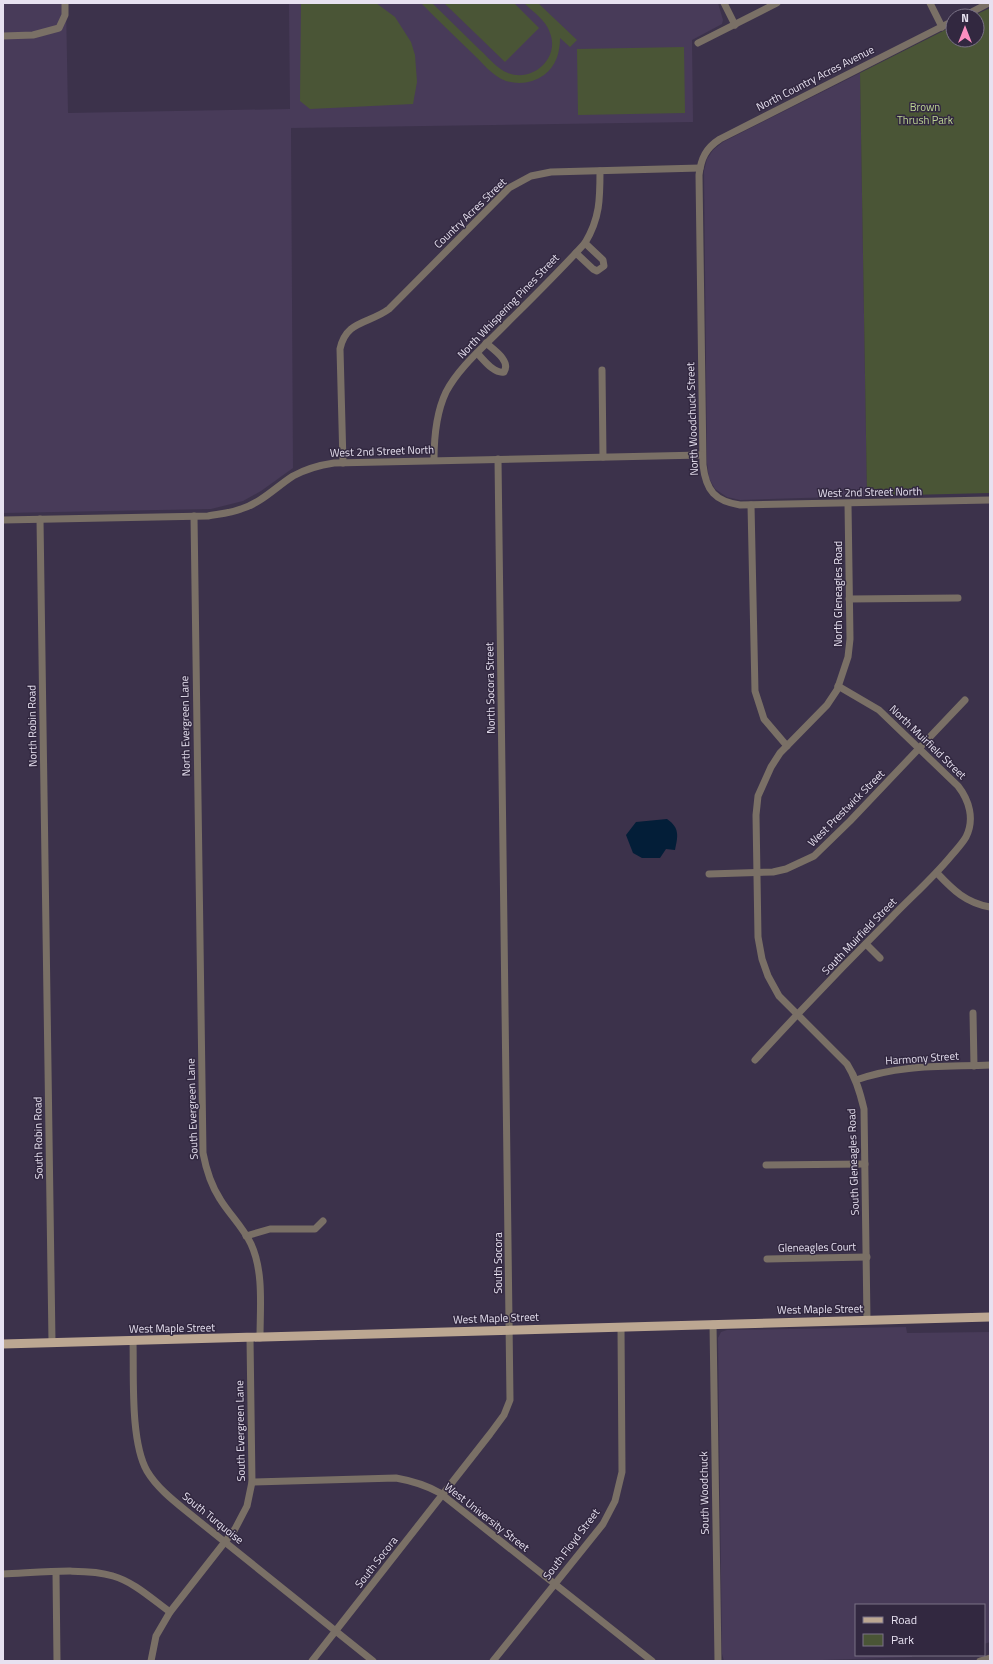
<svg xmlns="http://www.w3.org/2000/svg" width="993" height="1664" viewBox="0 0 993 1664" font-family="'Titillium Web',sans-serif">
  <rect width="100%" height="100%" fill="#3c324b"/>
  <g fill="#483b59">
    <polygon points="3,3 66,3 68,113 290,109 289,3 718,3 723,20 722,24 692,40 693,122 291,128 293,468 261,491 243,501 211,509 3,513"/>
    <polygon points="860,73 867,496 740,500 727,497 715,489 709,478 707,463 704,171 707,159 713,150 723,142"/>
    <polygon points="906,1327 907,1333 990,1332 990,1642 984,1644 984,1605 856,1605 856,1655 912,1655 912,1657 793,1661 724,1661 722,1654 718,1338 721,1332 727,1330"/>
  </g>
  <g fill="#4a5536">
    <polygon points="301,3 376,3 395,17 411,42 415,55 417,82 413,104 310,109 300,101"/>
    <path d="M 421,3 L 432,3 C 448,19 464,34 480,50 C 489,58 497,69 508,73 C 533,83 560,58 550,33 C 546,20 533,12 524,3 L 538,3 L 577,40 L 570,47 L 560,38 C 560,53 556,66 544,75 C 533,83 519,85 506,81 C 492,76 482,62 471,52 C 454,36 437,19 421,3 Z"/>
    <polygon points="444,3 514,3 539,28 505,62"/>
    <polygon points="990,8 990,493 867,496 860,73 953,26 953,40 977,40 977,16 973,16"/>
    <polygon points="684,47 685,113 578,115 577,49"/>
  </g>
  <path fill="#031e38" d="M 667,819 C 680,828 678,836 675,850 L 666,849 L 660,858 L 642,858 L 633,853 L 626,835 L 636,822 Z"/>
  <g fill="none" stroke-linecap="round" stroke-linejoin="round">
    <g stroke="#7a7066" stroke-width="7">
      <polyline points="724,3 735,25"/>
      <polyline points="930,3 942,27"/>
      <polyline points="964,16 989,3"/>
      <path d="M 953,21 L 720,139 C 706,148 701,158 699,175 L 703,465 C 706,491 715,501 740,505 L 990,500"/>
      <polyline points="3,36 33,35 59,28 65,15 65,3"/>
      <polyline points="698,43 777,3"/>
      <polyline points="576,253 593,269 597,271 604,266 603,260 585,243"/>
      <path d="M 477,353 C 484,360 494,374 504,372 C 511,361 494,350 486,343"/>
      <polyline points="602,370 603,457"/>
      <path d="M 434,460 C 434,437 436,413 446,392 C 458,369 480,350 498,332 C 527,303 557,274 585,243 C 600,218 600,199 600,171"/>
      <path d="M 343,463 L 340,349 C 346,320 369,324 389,309 L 509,188 L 531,176 L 551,172 L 700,168"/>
      <path d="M 848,504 L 850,639 L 848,657 L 837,690 L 827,705 L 780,753 L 771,767 L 758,796 L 756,815 L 758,937 L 762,959 L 768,976 L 779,996 L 847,1064 C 856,1078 860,1092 864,1109 L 867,1320"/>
      <polyline points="751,505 755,691 764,719 787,746"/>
      <path d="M 194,516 L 203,1153 C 206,1169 211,1185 220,1199 C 229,1214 243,1227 251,1244 C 264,1272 260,1308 260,1338"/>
      <polyline points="40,519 52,1342"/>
      <path d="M 3,520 L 208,516 C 219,514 231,513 241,509 C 261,503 276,487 293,476 C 306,469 320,465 334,463 L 702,455"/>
      <polyline points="849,599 958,598"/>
      <path d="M 937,873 C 953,890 966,903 990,907"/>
      <polyline points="709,874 773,872 786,869 814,856 850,821 965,700"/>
      <polyline points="866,944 880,958"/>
      <polyline points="973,1013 974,1066"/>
      <path d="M 755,1060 C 799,1012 844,965 890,919 C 910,898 932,879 951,856 C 956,850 962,844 966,837 C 975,819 969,800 958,786 L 879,710 L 838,686"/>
      <path d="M 856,1080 C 901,1064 943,1067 990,1065"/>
      <polyline points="766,1165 865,1164"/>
      <polyline points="246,1236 270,1229 315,1229 323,1221"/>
      <polyline points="767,1259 867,1257"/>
      <polyline points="713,1324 718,1661"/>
      <path d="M 133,1341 C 134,1375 130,1441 147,1471 C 157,1488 174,1501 190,1514 L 373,1661"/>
      <path d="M 252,1482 L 396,1478 C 413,1481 426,1485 440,1493 L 652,1661"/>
      <polyline points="56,1573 57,1661"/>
      <path d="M 3,1574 C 34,1573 85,1567 113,1576 C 134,1582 152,1599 170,1612"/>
      <polyline points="151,1661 156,1636 170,1612 235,1529 247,1506 252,1482 250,1338"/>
      <polyline points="312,1661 490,1434 504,1415 510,1400 498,459"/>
      <polyline points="493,1661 603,1524 615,1501 622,1472 621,1327"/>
      <polyline points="980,1661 990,1658"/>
    </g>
    <polyline stroke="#bca792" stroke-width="9" points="3,1344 990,1317"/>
  </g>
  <g text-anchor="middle" stroke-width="3" stroke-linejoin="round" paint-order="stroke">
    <g font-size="11" fill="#e7e1f0" stroke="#322840">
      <text transform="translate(815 78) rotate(-27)" y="4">North Country Acres Avenue</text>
      <text transform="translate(470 213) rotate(-44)" y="4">Country Acres Street</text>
      <text transform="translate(508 306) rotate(-46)" y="4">North Whispering Pines Street</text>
      <text transform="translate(692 419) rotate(-92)" y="4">North Woodchuck Street</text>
      <text transform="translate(382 451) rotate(-2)" y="4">West 2nd Street North</text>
      <text transform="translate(870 492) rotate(-1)" y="4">West 2nd Street North</text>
      <text transform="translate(838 594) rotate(-90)" y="4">North Gleneagles Road</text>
      <text transform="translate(490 688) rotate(-91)" y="4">North Socora Street</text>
      <text transform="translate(32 726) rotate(-91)" y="4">North Robin Road</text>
      <text transform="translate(185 726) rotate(-91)" y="4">North Evergreen Lane</text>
      <text transform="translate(928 742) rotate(44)" y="4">North Muirfield Street</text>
      <text transform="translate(846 808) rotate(-45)" y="4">West Prestwick Street</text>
      <text transform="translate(859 936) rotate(-46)" y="4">South Muirfield Street</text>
      <text transform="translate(922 1058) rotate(-4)" y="4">Harmony Street</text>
      <text transform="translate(192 1109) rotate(-92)" y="4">South Evergreen Lane</text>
      <text transform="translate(38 1138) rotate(-91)" y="4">South Robin Road</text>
      <text transform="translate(853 1162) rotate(-92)" y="4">South Gleneagles Road</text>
      <text transform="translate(817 1247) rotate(-1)" y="4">Gleneagles Court</text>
      <text transform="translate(498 1263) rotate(-90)" y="4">South Socora</text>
      <text transform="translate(820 1309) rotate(-1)" y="4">West Maple Street</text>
      <text transform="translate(496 1318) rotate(-2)" y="4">West Maple Street</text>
      <text transform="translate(172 1328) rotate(-1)" y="4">West Maple Street</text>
      <text transform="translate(240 1431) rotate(-91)" y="4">South Evergreen Lane</text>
      <text transform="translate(704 1493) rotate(-91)" y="4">South Woodchuck</text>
      <text transform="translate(487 1517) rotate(38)" y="4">West University Street</text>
      <text transform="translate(213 1518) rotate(39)" y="4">South Turquoise</text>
      <text transform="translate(571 1544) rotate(-53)" y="4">South Floyd Street</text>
      <text transform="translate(376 1562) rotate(-52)" y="4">South Socora</text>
    </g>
    <g font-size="11" fill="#bdd493" stroke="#322840">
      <text x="925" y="111">Brown<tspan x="925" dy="13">Thrush Park</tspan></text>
    </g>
  </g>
  <rect width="993" height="1664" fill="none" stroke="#e7e1f0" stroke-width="8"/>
  <rect x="855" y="1604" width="130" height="52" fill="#322840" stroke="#7a7286"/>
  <rect x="863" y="1617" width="20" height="6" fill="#bca792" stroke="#7a7286"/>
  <text x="891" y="1624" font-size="12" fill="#e7e1f0">Road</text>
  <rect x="863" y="1634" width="20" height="12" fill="#4a5536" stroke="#7a7286"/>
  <text x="891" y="1644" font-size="12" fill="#e7e1f0">Park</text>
  <g transform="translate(965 28)"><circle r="19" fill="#322840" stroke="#7a7286"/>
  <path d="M0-3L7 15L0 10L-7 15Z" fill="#fd8ec0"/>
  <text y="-6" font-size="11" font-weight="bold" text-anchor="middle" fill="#e7e1f0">N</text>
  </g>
</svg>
